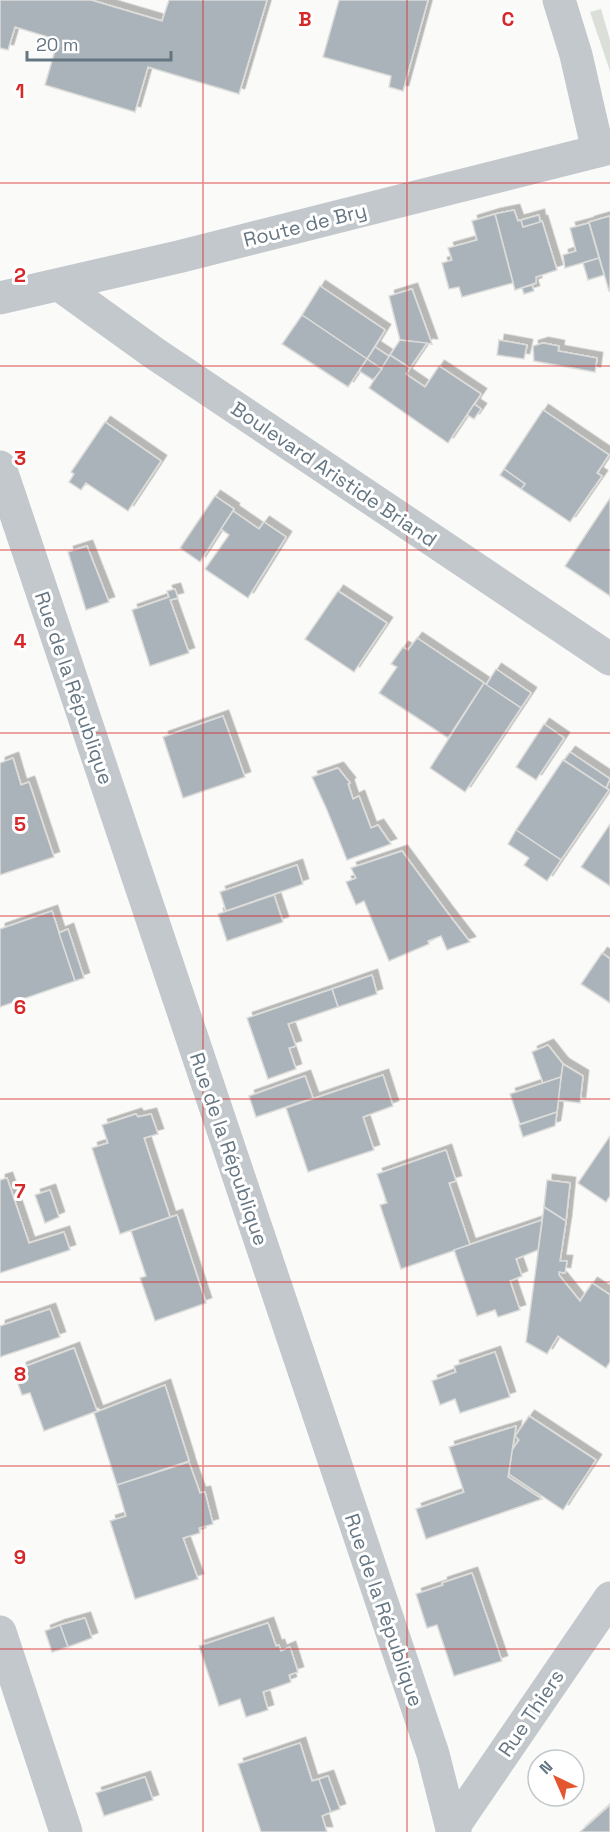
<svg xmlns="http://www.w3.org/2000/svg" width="610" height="1832" viewBox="0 0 610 1832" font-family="'Space Grotesk',sans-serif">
  <defs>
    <filter id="shadow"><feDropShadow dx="5.5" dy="-5.5" stdDeviation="0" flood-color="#0004"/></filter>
  </defs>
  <rect width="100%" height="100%" fill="#fafaf8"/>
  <polygon fill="#dadfd7" points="601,9 610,40 610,71 590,12"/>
  <g fill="#aab3b9" stroke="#dcdcda" stroke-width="1.5" filter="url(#shadow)">
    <polygon points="0,0 91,0 162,21 169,0 267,0 239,94 148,67 135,112 45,85 58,40 15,27 8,50 0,48"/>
    <polygon points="339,0 428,0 403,91 389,87 391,76 323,57"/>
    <polygon points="514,210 518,221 521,220 523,227 542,221 557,270 536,277 536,283 515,290 495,214"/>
    <polygon points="495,214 513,283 462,297 459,287 449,289 442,263 452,260 448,248 477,240 472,221"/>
    <polygon points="539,215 540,222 523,227 521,220"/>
    <polygon points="610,216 610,290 609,291 589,222"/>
    <polygon points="589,223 599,258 565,268 563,255 576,251 570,228"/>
    <polygon points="599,258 604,275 588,280 583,263"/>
    <polygon points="532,285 534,291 524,294 522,288"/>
    <polygon points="320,286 385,330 367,359 302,315"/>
    <polygon points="412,289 432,344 400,340 389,296"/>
    <polygon points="302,315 367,359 348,387 282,344"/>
    <polygon points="400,340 427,343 410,368 390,355"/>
    <polygon points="499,340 527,345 524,359 497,355"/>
    <polygon points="543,343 559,346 558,351 597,358 595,372 534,361 533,346"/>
    <polygon points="375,347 390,357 382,369 367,359"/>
    <polygon points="390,355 410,368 406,374 425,387 439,366 481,394 448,443 369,388"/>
    <polygon points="367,359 382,369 373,380 359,371"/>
    <polygon points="474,404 481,409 474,419 467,415"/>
    <polygon points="543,410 609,455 597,473 602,476 570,522 521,489 525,484 504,469"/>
    <polygon points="105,422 161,461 128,511 86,483 81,490 69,482 74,474 71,472"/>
    <polygon points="504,469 525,484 521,489 500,475"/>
    <polygon points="215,496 234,509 200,562 180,548"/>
    <polygon points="610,498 610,596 565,566"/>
    <polygon points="233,511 259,529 264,522 286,537 248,598 205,569 229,535 221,529"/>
    <polygon points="87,546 109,602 86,610 68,552"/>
    <polygon points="175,589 178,598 170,600 189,653 150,666 132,610 169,597 167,591"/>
    <polygon points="338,591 387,623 354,672 305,639"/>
    <polygon points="417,638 484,683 448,738 379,693 397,667 391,664 403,647 408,650"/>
    <polygon points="496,669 531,693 521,708 486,685"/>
    <polygon points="484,683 521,708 465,792 430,768"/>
    <polygon points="223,716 245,777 183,798 163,737"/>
    <polygon points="544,724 564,738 536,780 516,767"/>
    <polygon points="570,752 610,779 606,788 564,760"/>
    <polygon points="13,758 21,785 29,782 54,857 0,875 0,763"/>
    <polygon points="563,760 609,790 561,860 516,830"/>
    <polygon points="338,768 350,783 348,784 353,799 359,796 371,828 378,825 391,844 347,860 327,810 312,777"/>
    <polygon points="610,824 610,886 581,867"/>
    <polygon points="516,830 561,860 547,881 524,865 529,858 508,844"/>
    <polygon points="402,851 447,912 470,942 447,950 441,936 428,941 429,944 389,961 364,901 356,905 346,882 356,878 351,868"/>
    <polygon points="297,865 303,884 226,911 220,892"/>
    <polygon points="274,895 283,922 227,941 218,914"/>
    <polygon points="52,911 75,981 0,1007 0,929"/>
    <polygon points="68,929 84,978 75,981 59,933"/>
    <polygon points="602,953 610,959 610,1003 581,984"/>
    <polygon points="372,975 377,994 338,1007 332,989"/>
    <polygon points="332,989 338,1007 288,1024 296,1046 289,1048 296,1069 268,1079 247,1018"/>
    <polygon points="548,1045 563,1064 561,1077 543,1083 532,1052"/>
    <polygon points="563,1064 583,1076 580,1103 558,1100"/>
    <polygon points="383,1075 393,1106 363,1117 374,1150 308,1172 286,1108"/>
    <polygon points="305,1076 313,1098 256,1117 249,1096"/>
    <polygon points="561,1077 557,1112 520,1124 510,1094"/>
    <polygon points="557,1112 555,1126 523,1137 519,1125"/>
    <polygon points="136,1114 138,1117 151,1114 158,1134 144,1138 170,1217 120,1234 92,1148 108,1143 102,1125"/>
    <polygon points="610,1136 610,1196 606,1202 578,1183"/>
    <polygon points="446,1150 456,1181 449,1183 470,1245 401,1269 380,1205 387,1203 377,1174"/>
    <polygon points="7,1178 29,1243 64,1232 70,1250 0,1273 0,1180"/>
    <polygon points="547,1180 570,1183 566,1221 544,1207"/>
    <polygon points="50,1190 59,1217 45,1223 35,1195"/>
    <polygon points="544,1207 566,1221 560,1261 567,1261 565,1273 559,1272 559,1275 580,1301 592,1283 610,1295 610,1362 606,1368 558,1336 547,1354 526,1342"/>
    <polygon points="177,1215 206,1303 155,1321 140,1278 146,1276 131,1231"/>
    <polygon points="542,1220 538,1250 516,1259 522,1276 510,1281 520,1310 498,1317 495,1310 477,1316 454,1250"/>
    <polygon points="50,1309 60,1337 0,1357 0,1326"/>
    <polygon points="74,1348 97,1411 44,1431 30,1393 22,1395 15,1376 22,1373 21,1368"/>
    <polygon points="495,1352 510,1397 460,1413 455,1399 440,1405 432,1381 456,1372 454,1366"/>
    <polygon points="165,1385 189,1461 117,1485 94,1413"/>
    <polygon points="529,1416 596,1460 563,1510 509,1474 512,1450 519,1440 515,1436"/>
    <polygon points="516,1426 508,1477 542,1499 426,1539 416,1509 464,1492 449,1447"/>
    <polygon points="189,1462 200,1493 205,1492 213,1524 199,1528 200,1533 183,1538 198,1579 135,1599 110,1521 126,1516 117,1485"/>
    <polygon points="472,1573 502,1661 454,1676 437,1625 427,1628 416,1594 443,1585 442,1583"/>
    <polygon points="85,1618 92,1638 68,1647 60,1625"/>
    <polygon points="268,1623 276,1646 279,1645 281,1651 290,1647 298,1672 289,1675 291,1682 263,1692 268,1710 246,1717 240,1699 219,1706 199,1646"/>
    <polygon points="60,1625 68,1647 52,1652 45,1631"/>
    <polygon points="300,1743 312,1781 319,1779 331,1812 322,1816 327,1832 261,1832 238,1764"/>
    <polygon points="328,1776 340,1809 331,1812 319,1779"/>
    <polygon points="145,1777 153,1800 104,1816 96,1793"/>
    <polygon points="610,1805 610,1832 580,1832"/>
  </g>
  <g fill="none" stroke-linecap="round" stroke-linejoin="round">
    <g stroke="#c3c8cc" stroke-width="33">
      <polyline points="559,0 576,55 598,151"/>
      <polyline points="61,286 154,353 610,659"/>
      <polyline points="0,298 178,257 610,148"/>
      <polyline points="0,467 433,1754 452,1829 455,1832"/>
      <polyline points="0,1632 66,1832"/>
      <polyline points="452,1829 610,1598"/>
    </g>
  </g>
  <path fill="none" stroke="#d62828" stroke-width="1.5" stroke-opacity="0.55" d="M 203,0 L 203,1832M 407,0 L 407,1832M 0,183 L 610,183M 0,366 L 610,366M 0,550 L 610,550M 0,733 L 610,733M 0,916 L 610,916M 0,1099 L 610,1099M 0,1282 L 610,1282M 0,1466 L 610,1466M 0,1649 L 610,1649"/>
  <g text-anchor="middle" stroke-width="6" stroke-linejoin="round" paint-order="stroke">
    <g font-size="20" fill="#657683" stroke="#fff">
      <text transform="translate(305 225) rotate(-14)" y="7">Route de Bry</text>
      <text transform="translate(334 474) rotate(34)" y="7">Boulevard Aristide Briand</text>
      <text transform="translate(74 688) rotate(71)" y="7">Rue de la République</text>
      <text transform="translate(229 1149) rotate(71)" y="7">Rue de la République</text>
      <text transform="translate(384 1610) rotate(71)" y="7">Rue de la République</text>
      <text transform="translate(531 1713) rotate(-56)" y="7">Rue Thiers</text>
    </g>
  </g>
  <g font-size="20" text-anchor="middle" font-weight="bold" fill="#d62828" stroke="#fff" stroke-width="6" stroke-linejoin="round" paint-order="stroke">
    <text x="305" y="26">B</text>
    <text x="508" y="26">C</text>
    <text x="20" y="98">1</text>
    <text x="20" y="282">2</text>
    <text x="20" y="465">3</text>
    <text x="20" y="648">4</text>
    <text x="20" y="831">5</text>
    <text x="20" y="1014">6</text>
    <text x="20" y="1198">7</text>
    <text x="20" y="1381">8</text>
    <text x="20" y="1564">9</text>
  </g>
  <g transform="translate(556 1778) rotate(316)"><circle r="28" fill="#ffffff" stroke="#c1c8cd" stroke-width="1.5"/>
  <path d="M0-4.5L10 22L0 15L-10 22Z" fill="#e4572e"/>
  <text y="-9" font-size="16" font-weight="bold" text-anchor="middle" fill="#657683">N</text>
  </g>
  <path d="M27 51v9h144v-9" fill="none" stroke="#657683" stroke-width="3"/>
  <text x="36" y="51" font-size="18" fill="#657683" stroke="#ffffff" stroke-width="4.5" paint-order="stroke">20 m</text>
</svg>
